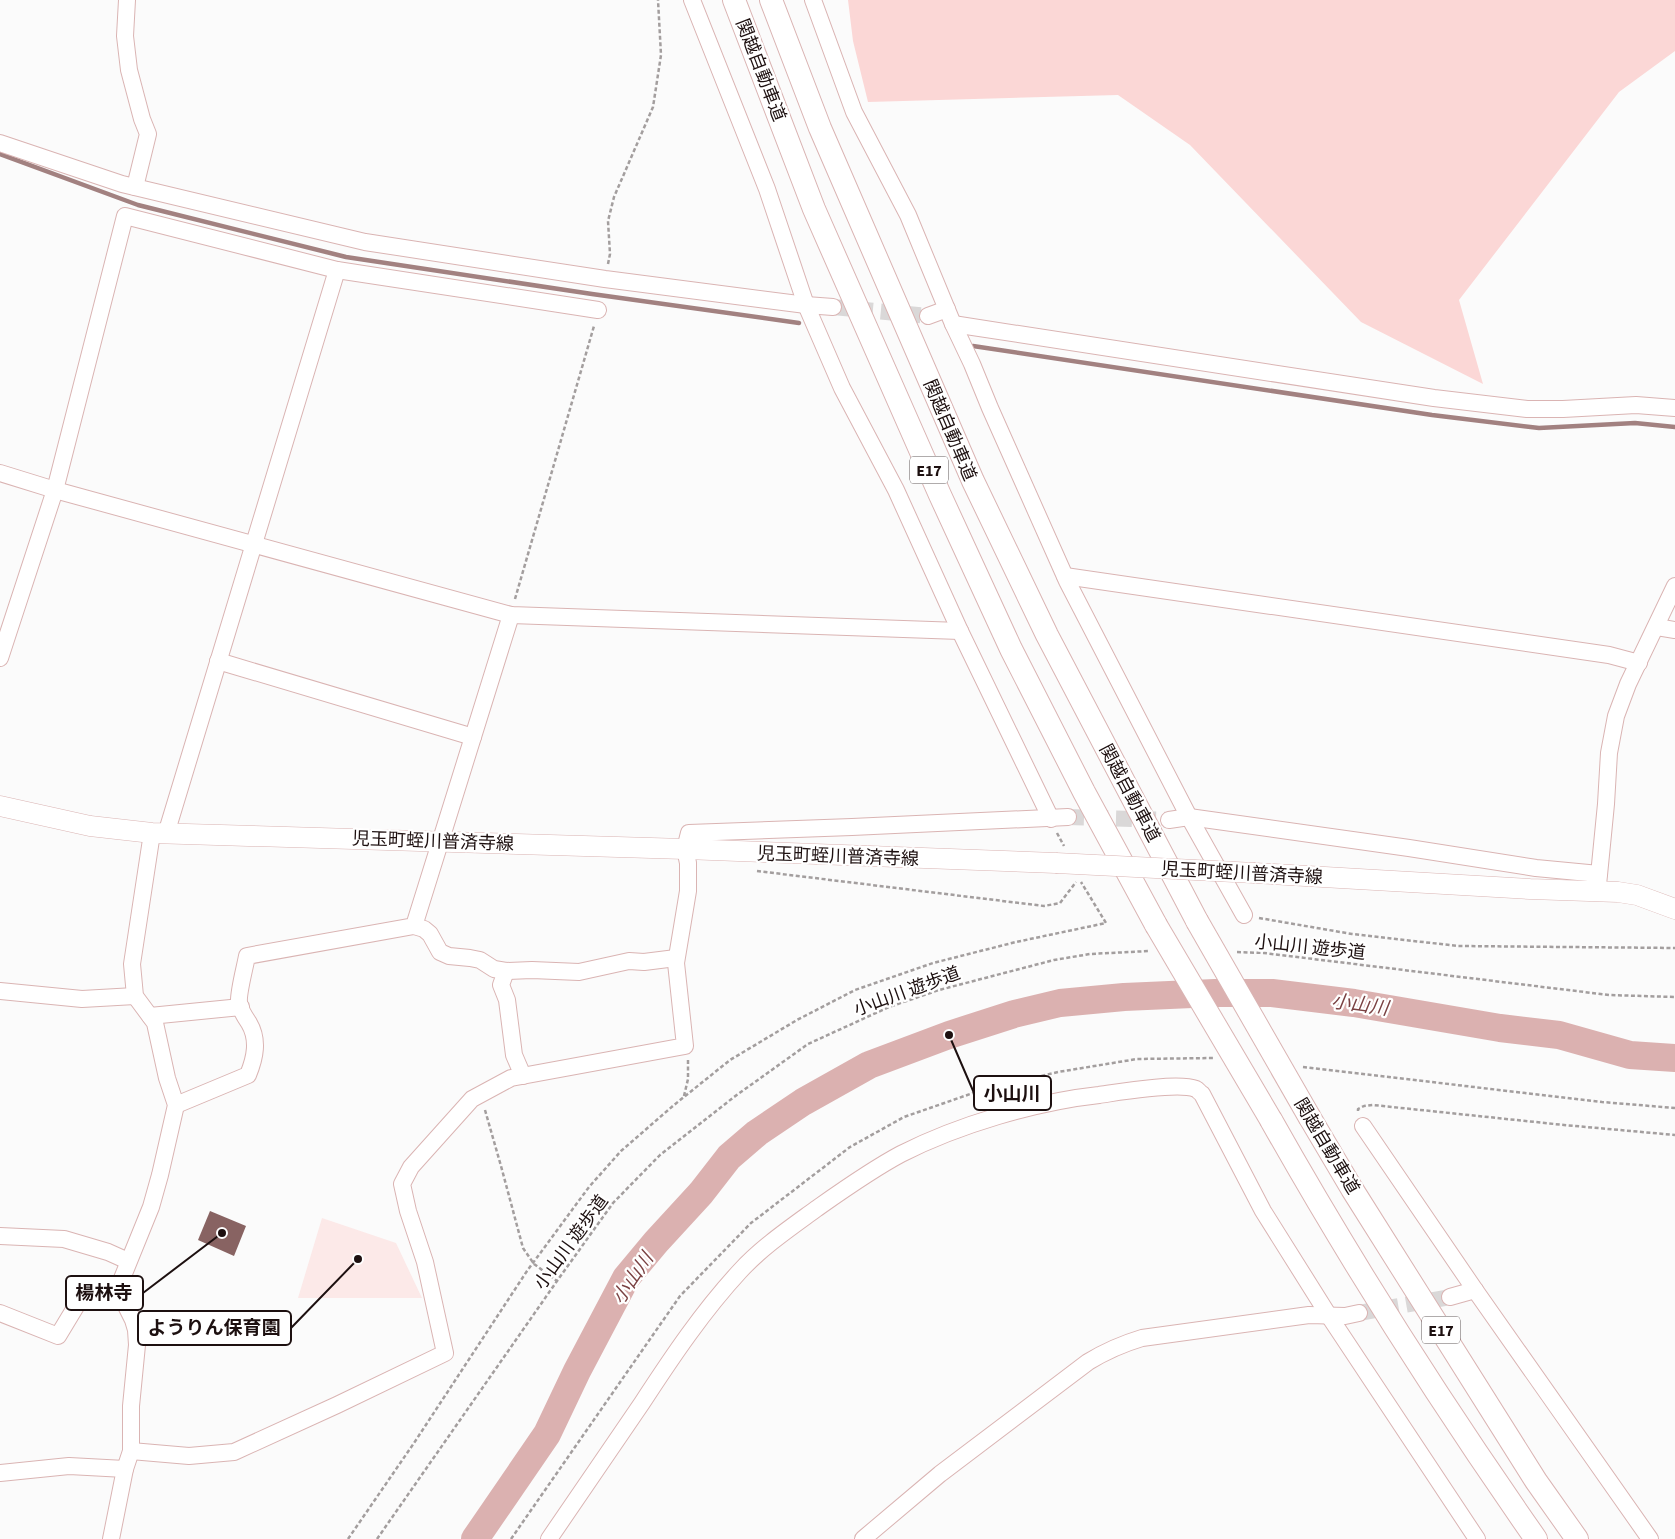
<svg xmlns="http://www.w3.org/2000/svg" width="1675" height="1539" viewBox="0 0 1675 1539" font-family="'Source Sans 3','Noto Sans JP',sans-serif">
  <rect width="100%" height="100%" fill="#fbfbfb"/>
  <polygon fill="#fce9e8" points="322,1218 396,1243 422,1298 298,1298"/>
  <polygon fill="#fbd7d6" points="848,0 1675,0 1675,51 1619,92 1459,300 1483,384 1361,322 1190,145 1118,95 868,102 853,41"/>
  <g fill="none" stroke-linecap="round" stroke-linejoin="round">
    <g stroke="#a28180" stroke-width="4.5">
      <polyline points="0,154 138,205 346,257 592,294 799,323"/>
      <polyline points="973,346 1432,415 1539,428 1635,423 1675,427"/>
    </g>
    <polyline stroke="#dbb1b0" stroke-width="28" points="475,1539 547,1434 577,1371 626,1278 656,1242 701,1193 729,1157 757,1133 803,1102 869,1065 949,1035 1014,1014 1060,1003 1124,997 1215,993 1272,993 1354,1003 1500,1028 1559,1035 1630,1055 1675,1058"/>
  </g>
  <polygon fill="#886362" points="210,1211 246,1226 234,1256 198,1240"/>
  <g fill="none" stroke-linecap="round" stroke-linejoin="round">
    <g stroke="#dad8d8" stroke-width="16" stroke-dasharray="16 8" stroke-linecap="butt">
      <polyline points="833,307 928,316"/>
      <polyline points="1068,817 1169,820"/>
      <polyline points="1359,1313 1450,1297"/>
    </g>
    <g stroke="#dab4b3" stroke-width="18">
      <g id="minor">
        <polyline points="127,0 125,36 129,70 142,119 148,134 135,187"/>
        <polyline points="692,0 767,189 806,305 842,388 896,490 960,631 1051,819"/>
        <polyline points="813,0 854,112 908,215 953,324 972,364 990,408 1067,581 1189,817 1244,915"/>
        <polyline points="0,143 122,184 365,242 605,279 806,305 833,307"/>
        <polyline points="928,316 947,309"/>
        <polyline points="953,324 1434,398 1527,409 1563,409 1636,405 1675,408"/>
        <polyline points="0,473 55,490 511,615 960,631"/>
        <polyline points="1065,576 1609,655 1639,663"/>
        <polyline points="1657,627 1675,630"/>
        <polyline points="0,658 55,490 125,216 337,270 598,310"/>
        <polyline points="218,661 473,737"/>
        <polyline points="1169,820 1189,817 1409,848 1536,868 1599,874"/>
        <polyline points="166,834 337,270"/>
        <polyline points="1598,885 1606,804 1609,753 1616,716 1628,684 1675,586"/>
        <polyline points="414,926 424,929 430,934 440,952 449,956 470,958 480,960 494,969 506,971 532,970 579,972 629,961 644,962 676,958"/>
        <polyline points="506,971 501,985 507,1000 514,1055 523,1076"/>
        <polyline points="0,991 82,999 135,996"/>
        <polyline points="150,1016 241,1007"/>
        <path d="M 176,1105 L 248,1075 C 255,1058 259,1040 249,1023 C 245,1017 240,1010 239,1002 C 238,993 245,967 247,956 L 414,926 L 511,615"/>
        <polyline points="1363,1126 1475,1290 1650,1539"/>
        <polyline points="0,1236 64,1239 108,1252 128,1261"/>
        <polyline points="1450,1297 1475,1290"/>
        <polyline points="0,1313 58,1336 84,1293 123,1300"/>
        <polyline points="131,1451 189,1456 234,1452 337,1405 445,1353 425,1262 408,1211 402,1184 411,1167 472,1099 511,1078 685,1046 676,963 688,891 688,863 685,849 689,833 852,827 1068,817"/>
        <polyline points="0,1473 69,1466 125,1469 131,1451 131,1406 137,1345 136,1330 133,1320 123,1300 121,1281 151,1207 160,1175 176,1105 167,1078 155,1023 135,996 132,964 152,833"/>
        <polyline points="111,1539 125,1469"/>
        <path d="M 549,1539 C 580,1494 611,1448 642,1403 C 672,1357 703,1311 740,1271 C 762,1247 790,1228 816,1209 C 843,1190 871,1170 901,1154 C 958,1125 1035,1102 1099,1095 C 1120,1092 1178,1082 1196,1089 C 1198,1090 1200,1093 1202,1094 L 1263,1211 L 1329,1316 L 1477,1539"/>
        <path d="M 863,1539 L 940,1474 L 1088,1362 C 1106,1351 1122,1344 1142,1338 L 1309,1315 L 1345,1316 L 1359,1313"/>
      </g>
    </g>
    <g stroke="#dab4b3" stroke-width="21">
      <g id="major">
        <polyline points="0,806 90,826 152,833 685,849 1056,863"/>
        <polyline points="1255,873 1530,889 1618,892 1637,895 1675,909"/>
      </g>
    </g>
    <g stroke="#dab4b3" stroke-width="24">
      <g id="highway">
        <polyline points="734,0 814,209 940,495 1011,649 1084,792 1156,925"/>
        <polyline points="771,0 820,128 973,481 1047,635 1197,921"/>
        <polyline points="1310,1118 1352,1189 1536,1481 1577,1539"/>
        <path d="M 1271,1120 C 1352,1264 1441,1403 1536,1539"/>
      </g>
    </g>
    <g stroke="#a39e9e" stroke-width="2.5" stroke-dasharray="4 2.5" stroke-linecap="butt">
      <polyline points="608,264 610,254 608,221 614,197 653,107 661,55 658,0"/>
      <polyline points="515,599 594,326"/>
      <polyline points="1057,833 1064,846"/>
      <polyline points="757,871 1044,906 1060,903 1076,882"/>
      <polyline points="1259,918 1352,934 1458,946 1675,948"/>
      <polyline points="1237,952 1264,953 1609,995 1675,997"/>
      <polyline points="1303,1067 1602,1102 1675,1108"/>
      <polyline points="1037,1077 1038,1090"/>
      <polyline points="684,1096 688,1079 688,1060"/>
      <polyline points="485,1110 501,1166 523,1248 534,1264 557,1281"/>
      <polyline points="1358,1111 1358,1109 1364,1106 1373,1105 1564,1125 1675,1135"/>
      <polyline points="348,1539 414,1443 527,1271 589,1187 621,1151 674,1105 730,1060 797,1020 855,990 933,963 1016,942 1106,923 1081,882"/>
      <polyline points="377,1539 557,1281 613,1203 660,1155 734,1097 808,1044 889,1007 939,990 1054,960 1090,954 1149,951"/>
      <polyline points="511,1539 680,1296 751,1223 850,1147 904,1117 976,1092 1028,1079 1058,1072 1137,1059 1213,1058"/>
    </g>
    <use href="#minor" stroke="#fff" stroke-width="16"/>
    <use href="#major" stroke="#fff" stroke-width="20"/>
    <use href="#highway" stroke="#fff" stroke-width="22"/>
    <g stroke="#dab4b3" stroke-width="21" stroke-linecap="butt">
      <polyline id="major-bridge" points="1056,863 1255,873"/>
    </g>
    <g stroke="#dab4b3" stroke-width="24" stroke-linecap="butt">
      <g id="highway-bridge">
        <polyline points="1197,921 1310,1118"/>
        <polyline points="1156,925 1271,1120"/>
      </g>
    </g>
    <use href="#major-bridge" stroke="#fff" stroke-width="20"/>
    <use href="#highway-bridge" stroke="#fff" stroke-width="22"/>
  </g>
  <g text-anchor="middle" stroke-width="4.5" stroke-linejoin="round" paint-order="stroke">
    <g fill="#fff" stroke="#615858" stroke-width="1">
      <rect x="910" y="456.5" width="38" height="27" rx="4"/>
      <rect x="1422" y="1316.5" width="38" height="27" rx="4"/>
    </g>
    <g font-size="16" font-weight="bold" fill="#1d1010">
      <text x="929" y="476">E17</text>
      <text x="1441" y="1336">E17</text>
    </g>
    <g font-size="18" fill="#1d1010" stroke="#fff">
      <text transform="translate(761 70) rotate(69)" y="6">関越自動車道</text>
      <text transform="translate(950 430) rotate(67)" y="6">関越自動車道</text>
      <text transform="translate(1130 793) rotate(62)" y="6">関越自動車道</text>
      <text transform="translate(433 841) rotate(2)" y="6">児玉町蛭川普済寺線</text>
      <text transform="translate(838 856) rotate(2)" y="6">児玉町蛭川普済寺線</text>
      <text transform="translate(1242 873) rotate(3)" y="6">児玉町蛭川普済寺線</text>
      <text transform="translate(1310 947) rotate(6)" y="6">小山川 遊歩道</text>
      <text transform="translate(907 991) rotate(-20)" y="6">小山川 遊歩道</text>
      <text transform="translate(1327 1146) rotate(59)" y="6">関越自動車道</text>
      <text transform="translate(571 1242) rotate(-54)" y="6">小山川 遊歩道</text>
    </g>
    <g font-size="19" font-style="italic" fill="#7a4142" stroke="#fff">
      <text transform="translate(1360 1004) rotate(8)" y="7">小山川</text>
      <text transform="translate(632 1278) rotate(-56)" y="7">小山川</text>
    </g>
  </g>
  <path fill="none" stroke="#1d1010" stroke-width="2" d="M949 1035L974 1093M222 1233L143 1293M358 1259L291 1328"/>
  <g fill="#1d1010" stroke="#fff" stroke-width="2">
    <circle cx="949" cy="1035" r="5"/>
    <circle cx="222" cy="1233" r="5"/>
    <circle cx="358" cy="1259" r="5"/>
  </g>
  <g fill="#fff" stroke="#1d1010" stroke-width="2">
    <rect x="974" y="1076" width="77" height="34" rx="5"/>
    <rect x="66" y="1276" width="77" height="34" rx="5"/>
    <rect x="138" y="1311" width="153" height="34" rx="5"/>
  </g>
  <g font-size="19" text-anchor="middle" font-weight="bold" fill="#1d1010">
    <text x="1012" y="1100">小山川</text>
    <text x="104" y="1299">楊林寺</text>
    <text x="214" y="1334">ようりん保育園</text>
  </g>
</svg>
